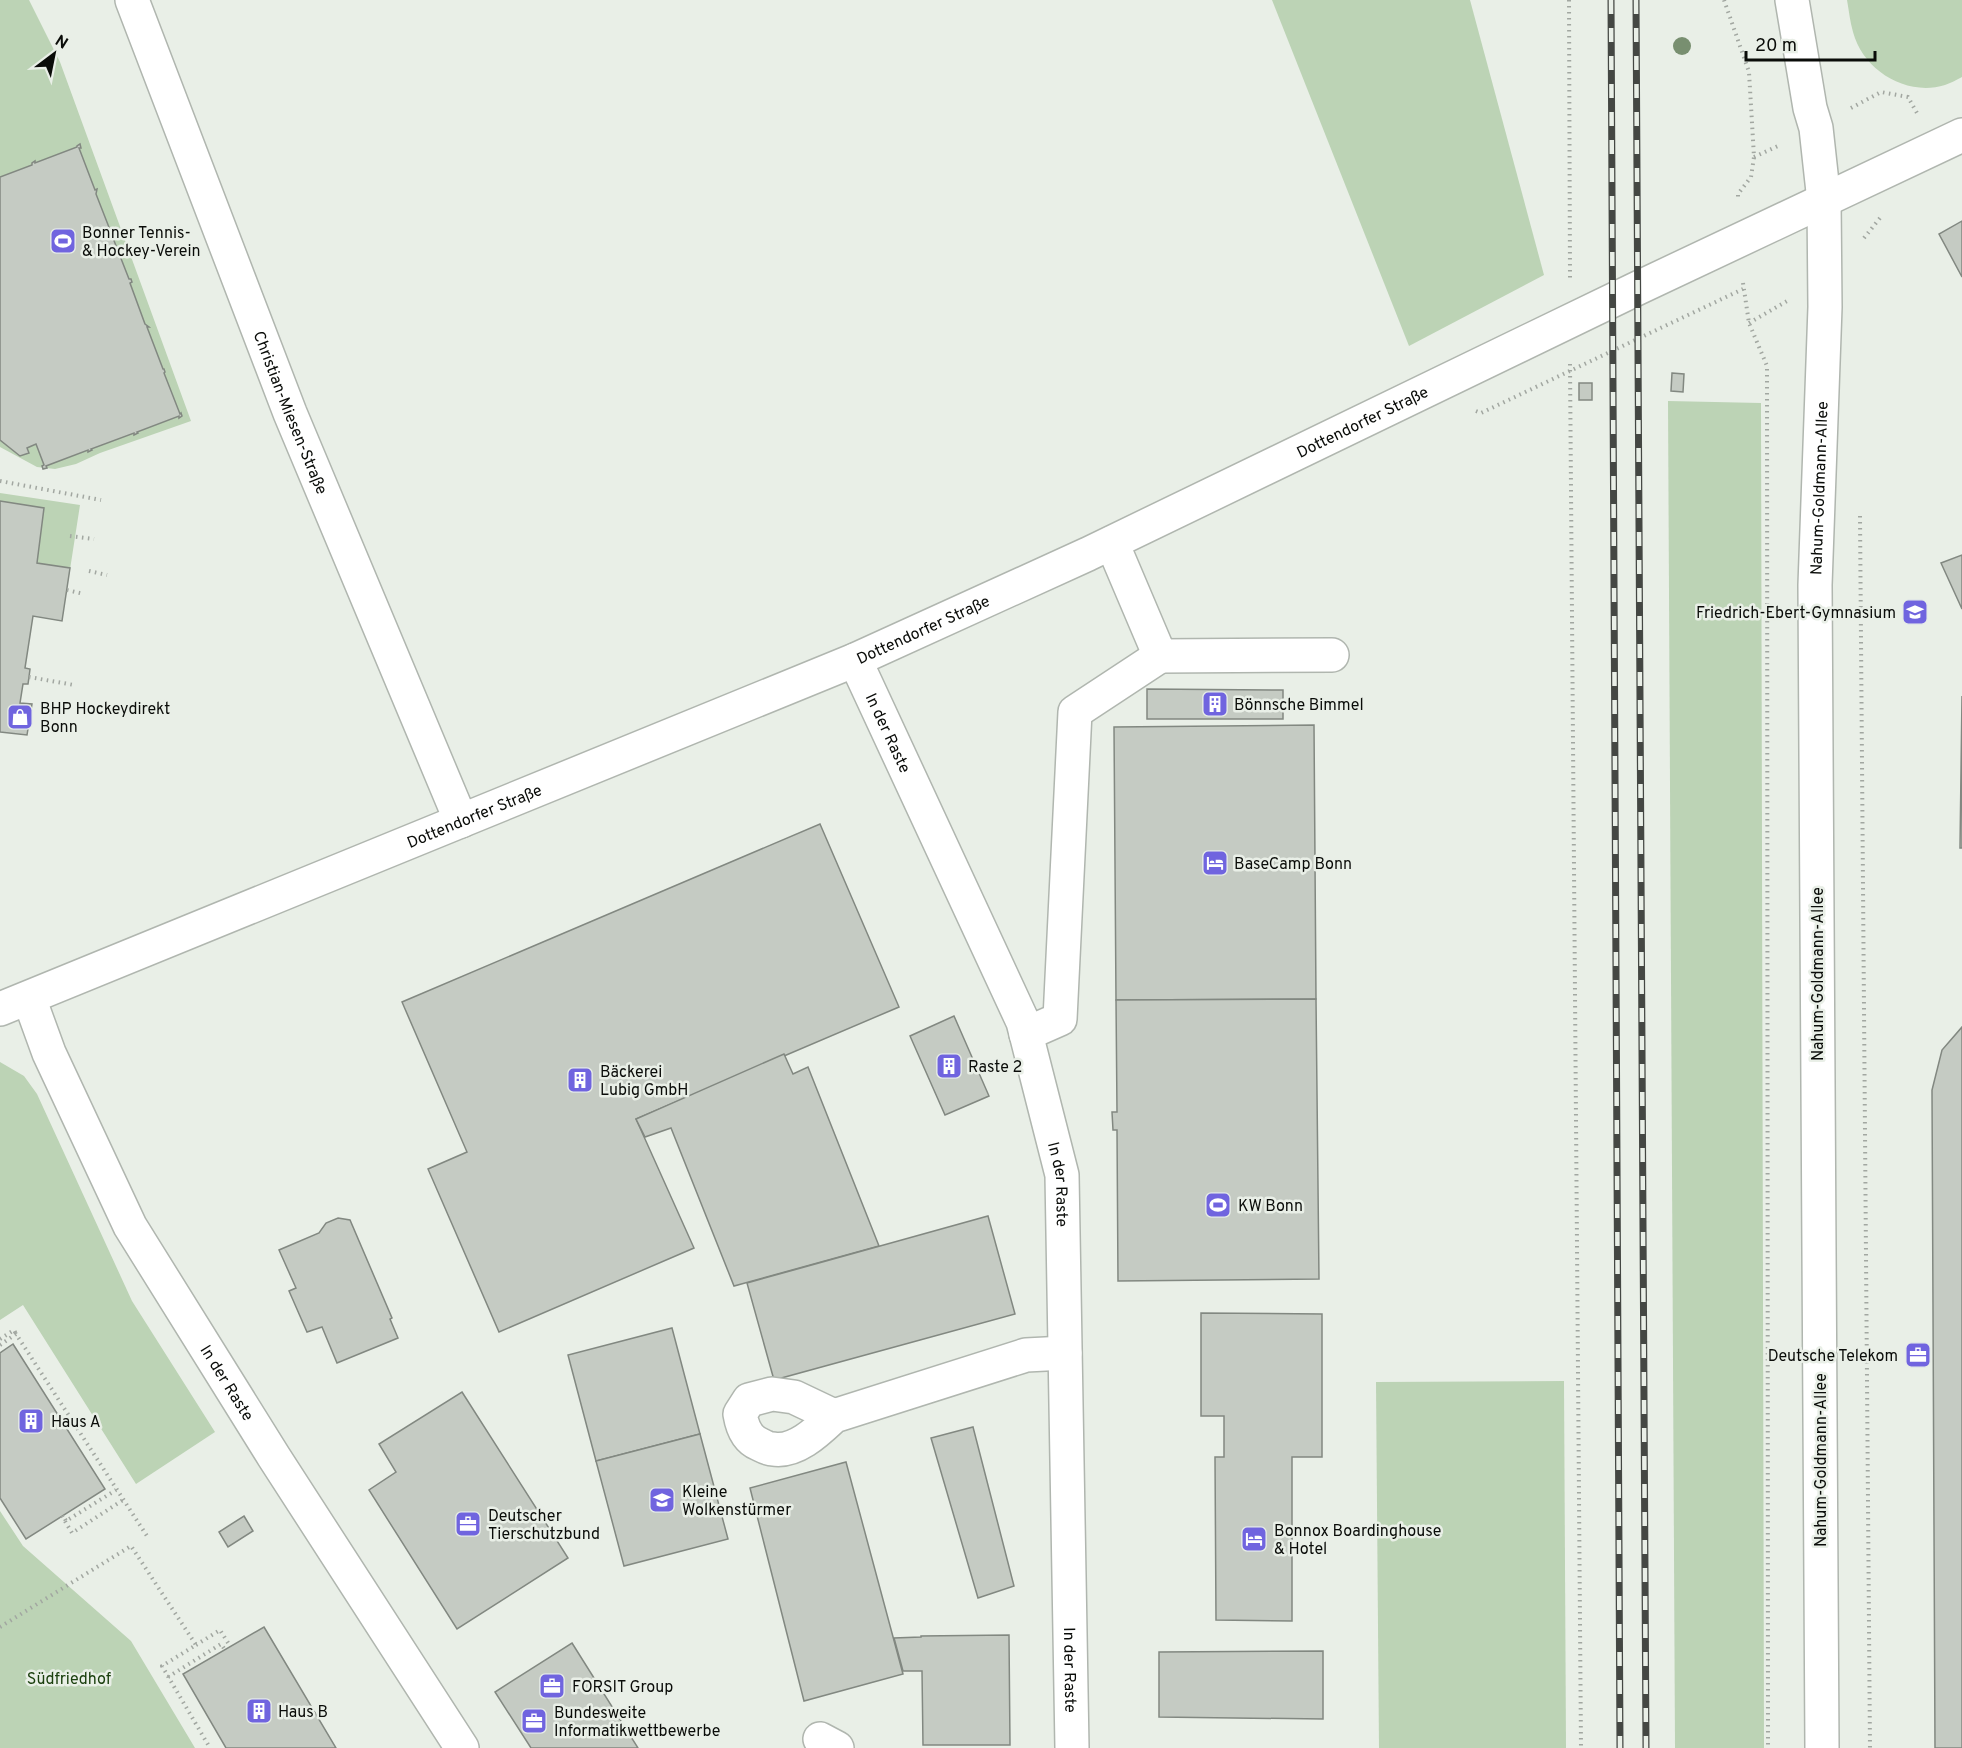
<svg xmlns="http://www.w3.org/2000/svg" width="1962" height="1748" viewBox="0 0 1962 1748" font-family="Overpass,sans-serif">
  <rect width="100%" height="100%" fill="#e9efe7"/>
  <g fill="#bcd3b5">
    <polygon points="0,0 29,0 60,62 191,421 100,453 76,464 55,469 37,467 0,447"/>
    <polygon points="1272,0 1470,0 1544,275 1409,346"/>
    <path d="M 1847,0 L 1962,0 L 1962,77 C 1956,80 1951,83 1945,85 C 1906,97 1863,70 1853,32 C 1850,22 1849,11 1847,0 Z"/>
    <polygon points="1668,401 1761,403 1764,1748 1675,1748"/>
    <polygon points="0,493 80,505 62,621 33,616 25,668 30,669 28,684 23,684 20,703 32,704 27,735 0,731"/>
    <polygon points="0,1062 24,1076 37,1094 132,1301 215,1432 136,1484 23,1305 0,1320"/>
    <polygon points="1564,1381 1566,1748 1379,1748 1376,1382"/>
    <polygon points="0,1511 23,1546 131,1641 195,1748 0,1748"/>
  </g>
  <g fill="#c5cbc3" stroke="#828881" stroke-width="1.5">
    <polygon points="80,144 81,148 79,148 95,190 97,189 96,194 112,235 113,234 113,238 129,279 131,279 132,282 130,283 145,324 149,327 147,327 163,369 164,369 165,372 164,373 180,414 181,413 182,416 179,418 179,416 137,432 138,433 134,435 134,433 91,449 92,450 88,452 88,450 46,466 47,468 43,469 42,466 44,465 36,444 27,448 29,453 20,456 0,440 0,177 32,165 32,163 35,161 35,163 77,147 77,146"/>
    <polygon points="1962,221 1962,277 1939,234"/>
    <polygon points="1672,373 1684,374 1683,392 1671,391"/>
    <rect x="1579" y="383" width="13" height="17"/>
    <polygon points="0,501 44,508 37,563 70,568 62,621 33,616 25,668 30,669 29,677 28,684 23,684 20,703 32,704 27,735 0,732"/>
    <polygon points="1962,555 1962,609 1941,563"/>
    <polygon points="1147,689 1283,690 1283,719 1147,719"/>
    <polygon points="1962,696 1962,848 1960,848"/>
    <polygon points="1314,725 1316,999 1116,1000 1114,727"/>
    <polygon points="820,824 899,1007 636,1119 694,1248 499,1332 428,1169 467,1152 402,1002"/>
    <polygon points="1316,999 1319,1279 1118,1281 1117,1130 1113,1130 1112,1112 1117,1112 1116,1000"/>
    <polygon points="954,1016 989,1096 945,1115 910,1036"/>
    <polygon points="1962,1027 1962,1748 1935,1748 1932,1090 1942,1050"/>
    <polygon points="784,1054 793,1074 808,1067 879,1246 734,1286 671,1128 645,1137 636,1119"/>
    <polygon points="988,1216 1015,1314 774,1380 747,1283"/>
    <polygon points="338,1218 350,1220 392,1318 390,1319 398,1338 337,1363 322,1327 307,1332 289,1291 296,1288 279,1250 319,1233 326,1223"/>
    <polygon points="1201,1313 1322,1314 1322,1457 1292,1457 1292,1621 1216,1620 1215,1457 1224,1457 1224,1416 1201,1416"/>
    <polygon points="672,1328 700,1434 596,1461 568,1355"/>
    <polygon points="13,1344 105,1489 26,1539 0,1498 0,1353"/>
    <polygon points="462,1392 568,1558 457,1629 369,1490 396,1472 379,1444"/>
    <polygon points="973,1427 1014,1586 978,1598 931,1438"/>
    <polygon points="700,1434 728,1539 624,1566 596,1461"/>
    <polygon points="846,1462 903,1674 804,1701 750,1488"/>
    <polygon points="244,1516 253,1531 228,1547 219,1532"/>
    <polygon points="264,1627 336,1748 226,1748 183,1674"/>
    <polygon points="1009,1635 1010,1745 923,1745 922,1671 903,1671 894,1638 921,1637 921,1636"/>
    <polygon points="572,1643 638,1748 531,1748 495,1692"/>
    <polygon points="1323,1651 1323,1719 1159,1717 1159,1652"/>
  </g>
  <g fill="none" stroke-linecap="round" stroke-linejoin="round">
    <g stroke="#b0b6af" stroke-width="36">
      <g id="minor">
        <path id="s1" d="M 132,0 L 290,413 L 461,821"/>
        <polyline points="1792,0 1810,108 1816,128 1824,201"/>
        <polyline points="1112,543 1160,656 1332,655"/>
        <path id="s2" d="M 855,660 L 1023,1022 L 1062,1175 L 1072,1748"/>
        <path id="s3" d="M 29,998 L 49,1053 L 130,1226 L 274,1457 L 462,1748"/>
        <polyline points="1026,1034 1060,1019 1075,712 1160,656"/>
        <path d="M 834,1416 L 794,1397 L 772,1394 L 749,1400 L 740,1414 C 742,1426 747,1439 759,1444 C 763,1446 768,1449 773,1449 C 796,1453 819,1430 834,1416 L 1026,1355 L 1065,1353"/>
        <polyline points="820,1739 837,1748"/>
      </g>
    </g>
    <g stroke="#b0b6af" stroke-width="36">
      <g id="major">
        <path id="s4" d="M 0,1009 L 855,660 L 1088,554 L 1638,288 L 1962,135"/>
        <path id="s5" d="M 1822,1748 L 1815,585 L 1825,307 L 1824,201"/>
      </g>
    </g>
    <g stroke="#a2a7a1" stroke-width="4" stroke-dasharray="1.5 4.5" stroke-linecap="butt">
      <polyline points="1569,0 1570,278"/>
      <polyline points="1724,0 1749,72 1754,157 1751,177 1738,194 1738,198"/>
      <polyline points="1851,108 1881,92 1908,97 1917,113"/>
      <polyline points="1754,157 1778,146"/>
      <polyline points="1864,238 1880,218"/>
      <polyline points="1743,283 1749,323 1767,366 1768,1748"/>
      <polyline points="1749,323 1787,301"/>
      <polyline points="1570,364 1581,1748"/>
      <polyline points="1476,411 1481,413 1743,289"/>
      <polyline points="0,481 101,500"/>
      <polyline points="1860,516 1870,1748"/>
      <polyline points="70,536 94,539"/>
      <polyline points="89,571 107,575"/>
      <polyline points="67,590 84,594"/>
      <polyline points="29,677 74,685"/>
      <polyline points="0,1339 14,1330 16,1334"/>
      <polyline points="0,1345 16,1334 147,1536"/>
      <polyline points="62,1516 72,1533 123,1500"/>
      <polyline points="65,1519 66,1521 116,1490"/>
      <polyline points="0,1627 131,1546 196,1645 162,1666 210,1748"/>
      <polyline points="196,1645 220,1630 230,1646"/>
      <polyline points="168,1677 221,1644 225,1650"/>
    </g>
    <use href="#minor" stroke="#fff" stroke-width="33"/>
    <use href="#major" stroke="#fff" stroke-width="33"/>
    <g stroke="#444743" stroke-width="7">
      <g id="rail">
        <polyline points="1611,0 1620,1748"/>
        <polyline points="1636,0 1646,1748"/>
      </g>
    </g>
    <use href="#rail" stroke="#e9efe7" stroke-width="4.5" stroke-dasharray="14" stroke-linecap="butt"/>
  </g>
  <circle fill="#788f70" cx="1682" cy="46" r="9"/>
  <defs>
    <g id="stadium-square" transform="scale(1.35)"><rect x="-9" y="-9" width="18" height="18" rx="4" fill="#7064df" stroke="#e9efe7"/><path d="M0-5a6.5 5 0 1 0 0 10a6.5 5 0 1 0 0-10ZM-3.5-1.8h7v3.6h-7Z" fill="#fff"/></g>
    <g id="school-square" transform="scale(1.35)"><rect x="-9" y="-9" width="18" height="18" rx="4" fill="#7064df" stroke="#e9efe7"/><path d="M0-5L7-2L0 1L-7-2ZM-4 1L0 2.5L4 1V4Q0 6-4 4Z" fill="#fff"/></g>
    <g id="building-square" transform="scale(1.35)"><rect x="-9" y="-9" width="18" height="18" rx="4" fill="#7064df" stroke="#e9efe7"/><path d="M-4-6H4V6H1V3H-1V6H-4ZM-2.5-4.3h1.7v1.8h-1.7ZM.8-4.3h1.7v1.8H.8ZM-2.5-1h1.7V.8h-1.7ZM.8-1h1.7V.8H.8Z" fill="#fff"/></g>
    <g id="shop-square" transform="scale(1.35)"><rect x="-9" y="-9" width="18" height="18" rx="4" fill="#7064df" stroke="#e9efe7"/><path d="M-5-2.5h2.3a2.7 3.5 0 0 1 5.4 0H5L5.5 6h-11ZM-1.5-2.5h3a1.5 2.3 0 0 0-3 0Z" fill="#fff"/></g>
    <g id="hotel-square" transform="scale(1.35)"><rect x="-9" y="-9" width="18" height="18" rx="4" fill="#7064df" stroke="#e9efe7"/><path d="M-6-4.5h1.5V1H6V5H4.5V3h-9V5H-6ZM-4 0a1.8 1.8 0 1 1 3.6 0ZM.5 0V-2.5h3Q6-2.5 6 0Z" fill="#fff"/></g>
    <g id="office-square" transform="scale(1.35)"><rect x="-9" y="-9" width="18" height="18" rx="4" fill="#7064df" stroke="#e9efe7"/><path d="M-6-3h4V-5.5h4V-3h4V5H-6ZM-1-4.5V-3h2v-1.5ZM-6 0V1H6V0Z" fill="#fff"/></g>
  </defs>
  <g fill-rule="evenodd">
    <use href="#stadium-square" x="63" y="241"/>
    <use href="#school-square" x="1915" y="612"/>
    <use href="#building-square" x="1215" y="704"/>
    <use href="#shop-square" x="20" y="717"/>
    <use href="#hotel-square" x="1215" y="863"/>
    <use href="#building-square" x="949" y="1066"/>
    <use href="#building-square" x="580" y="1080"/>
    <use href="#stadium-square" x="1218" y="1205"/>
    <use href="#office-square" x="1918" y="1355"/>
    <use href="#building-square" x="31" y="1421"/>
    <use href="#school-square" x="662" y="1500"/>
    <use href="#office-square" x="468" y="1524"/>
    <use href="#hotel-square" x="1254" y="1539"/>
    <use href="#office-square" x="552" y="1686"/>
    <use href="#building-square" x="259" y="1711"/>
    <use href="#office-square" x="534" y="1721"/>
  </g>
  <g text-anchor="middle" stroke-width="5" stroke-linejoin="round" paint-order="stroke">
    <g font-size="16" fill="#0a0c09" stroke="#e9efe7" text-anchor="start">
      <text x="82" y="238">Bonner Tennis-<tspan x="82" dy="18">&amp; Hockey-Verein</tspan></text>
      <text x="1896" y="618" text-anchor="end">Friedrich-Ebert-Gymnasium</text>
      <text x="1234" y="710">Bönnsche Bimmel</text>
      <text x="40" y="714">BHP Hockeydirekt<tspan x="40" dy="18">Bonn</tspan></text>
      <text x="1234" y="869">BaseCamp Bonn</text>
      <text x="968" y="1072">Raste 2</text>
      <text x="600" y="1077">Bäckerei<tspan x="600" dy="18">Lubig GmbH</tspan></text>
      <text x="1238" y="1211">KW Bonn</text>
      <text x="1898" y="1361" text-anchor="end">Deutsche Telekom</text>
      <text x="51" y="1427">Haus A</text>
      <text x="682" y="1497">Kleine<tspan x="682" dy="18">Wolkenstürmer</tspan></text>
      <text x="488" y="1521">Deutscher<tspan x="488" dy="18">Tierschutzbund</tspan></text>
      <text x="1274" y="1536">Bonnox Boardinghouse<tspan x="1274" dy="18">&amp; Hotel</tspan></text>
      <text x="572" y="1692">FORSIT Group</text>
      <text x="278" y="1717">Haus B</text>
      <text x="554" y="1718">Bundesweite<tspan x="554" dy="18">Informatikwettbewerbe</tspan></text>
    </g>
    <g font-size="16" fill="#0a0c09" stroke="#e9efe7">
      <text dy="6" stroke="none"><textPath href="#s1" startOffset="442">Christian-Miesen-Straße</textPath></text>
      <text dy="6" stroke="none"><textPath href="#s4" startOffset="1484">Dottendorfer Straße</textPath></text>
      <text dy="6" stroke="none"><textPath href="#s5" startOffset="1260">Nahum-Goldmann-Allee</textPath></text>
      <text dy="6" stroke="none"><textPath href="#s4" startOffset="998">Dottendorfer Straße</textPath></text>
      <text dy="6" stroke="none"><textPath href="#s2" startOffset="80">In der Raste</textPath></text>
      <text dy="6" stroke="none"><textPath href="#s4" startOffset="512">Dottendorfer Straße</textPath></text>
      <text transform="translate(1817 974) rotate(-90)" y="6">Nahum-Goldmann-Allee</text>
      <text dy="6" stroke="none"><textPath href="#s2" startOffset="566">In der Raste</textPath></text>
      <text dy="6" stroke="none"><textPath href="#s3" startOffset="434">In der Raste</textPath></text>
      <text transform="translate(1820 1460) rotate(-90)" y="6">Nahum-Goldmann-Allee</text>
      <text dy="6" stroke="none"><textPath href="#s2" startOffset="1052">In der Raste</textPath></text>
    </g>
    <g font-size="16" fill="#1b400e" stroke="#e9efe7">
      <text x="69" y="1684">Südfriedhof</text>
    </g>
  </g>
  <g transform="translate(54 54) rotate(32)" stroke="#e9efe7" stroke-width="4.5" paint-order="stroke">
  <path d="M0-4.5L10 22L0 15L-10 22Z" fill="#0a0c09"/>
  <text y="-9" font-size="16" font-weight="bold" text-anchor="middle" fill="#0a0c09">N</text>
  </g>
  <path d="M1746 51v9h129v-9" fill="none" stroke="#0a0c09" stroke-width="3"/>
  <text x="1755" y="51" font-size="18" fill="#0a0c09" stroke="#e9efe7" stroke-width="4.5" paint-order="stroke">20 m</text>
</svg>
